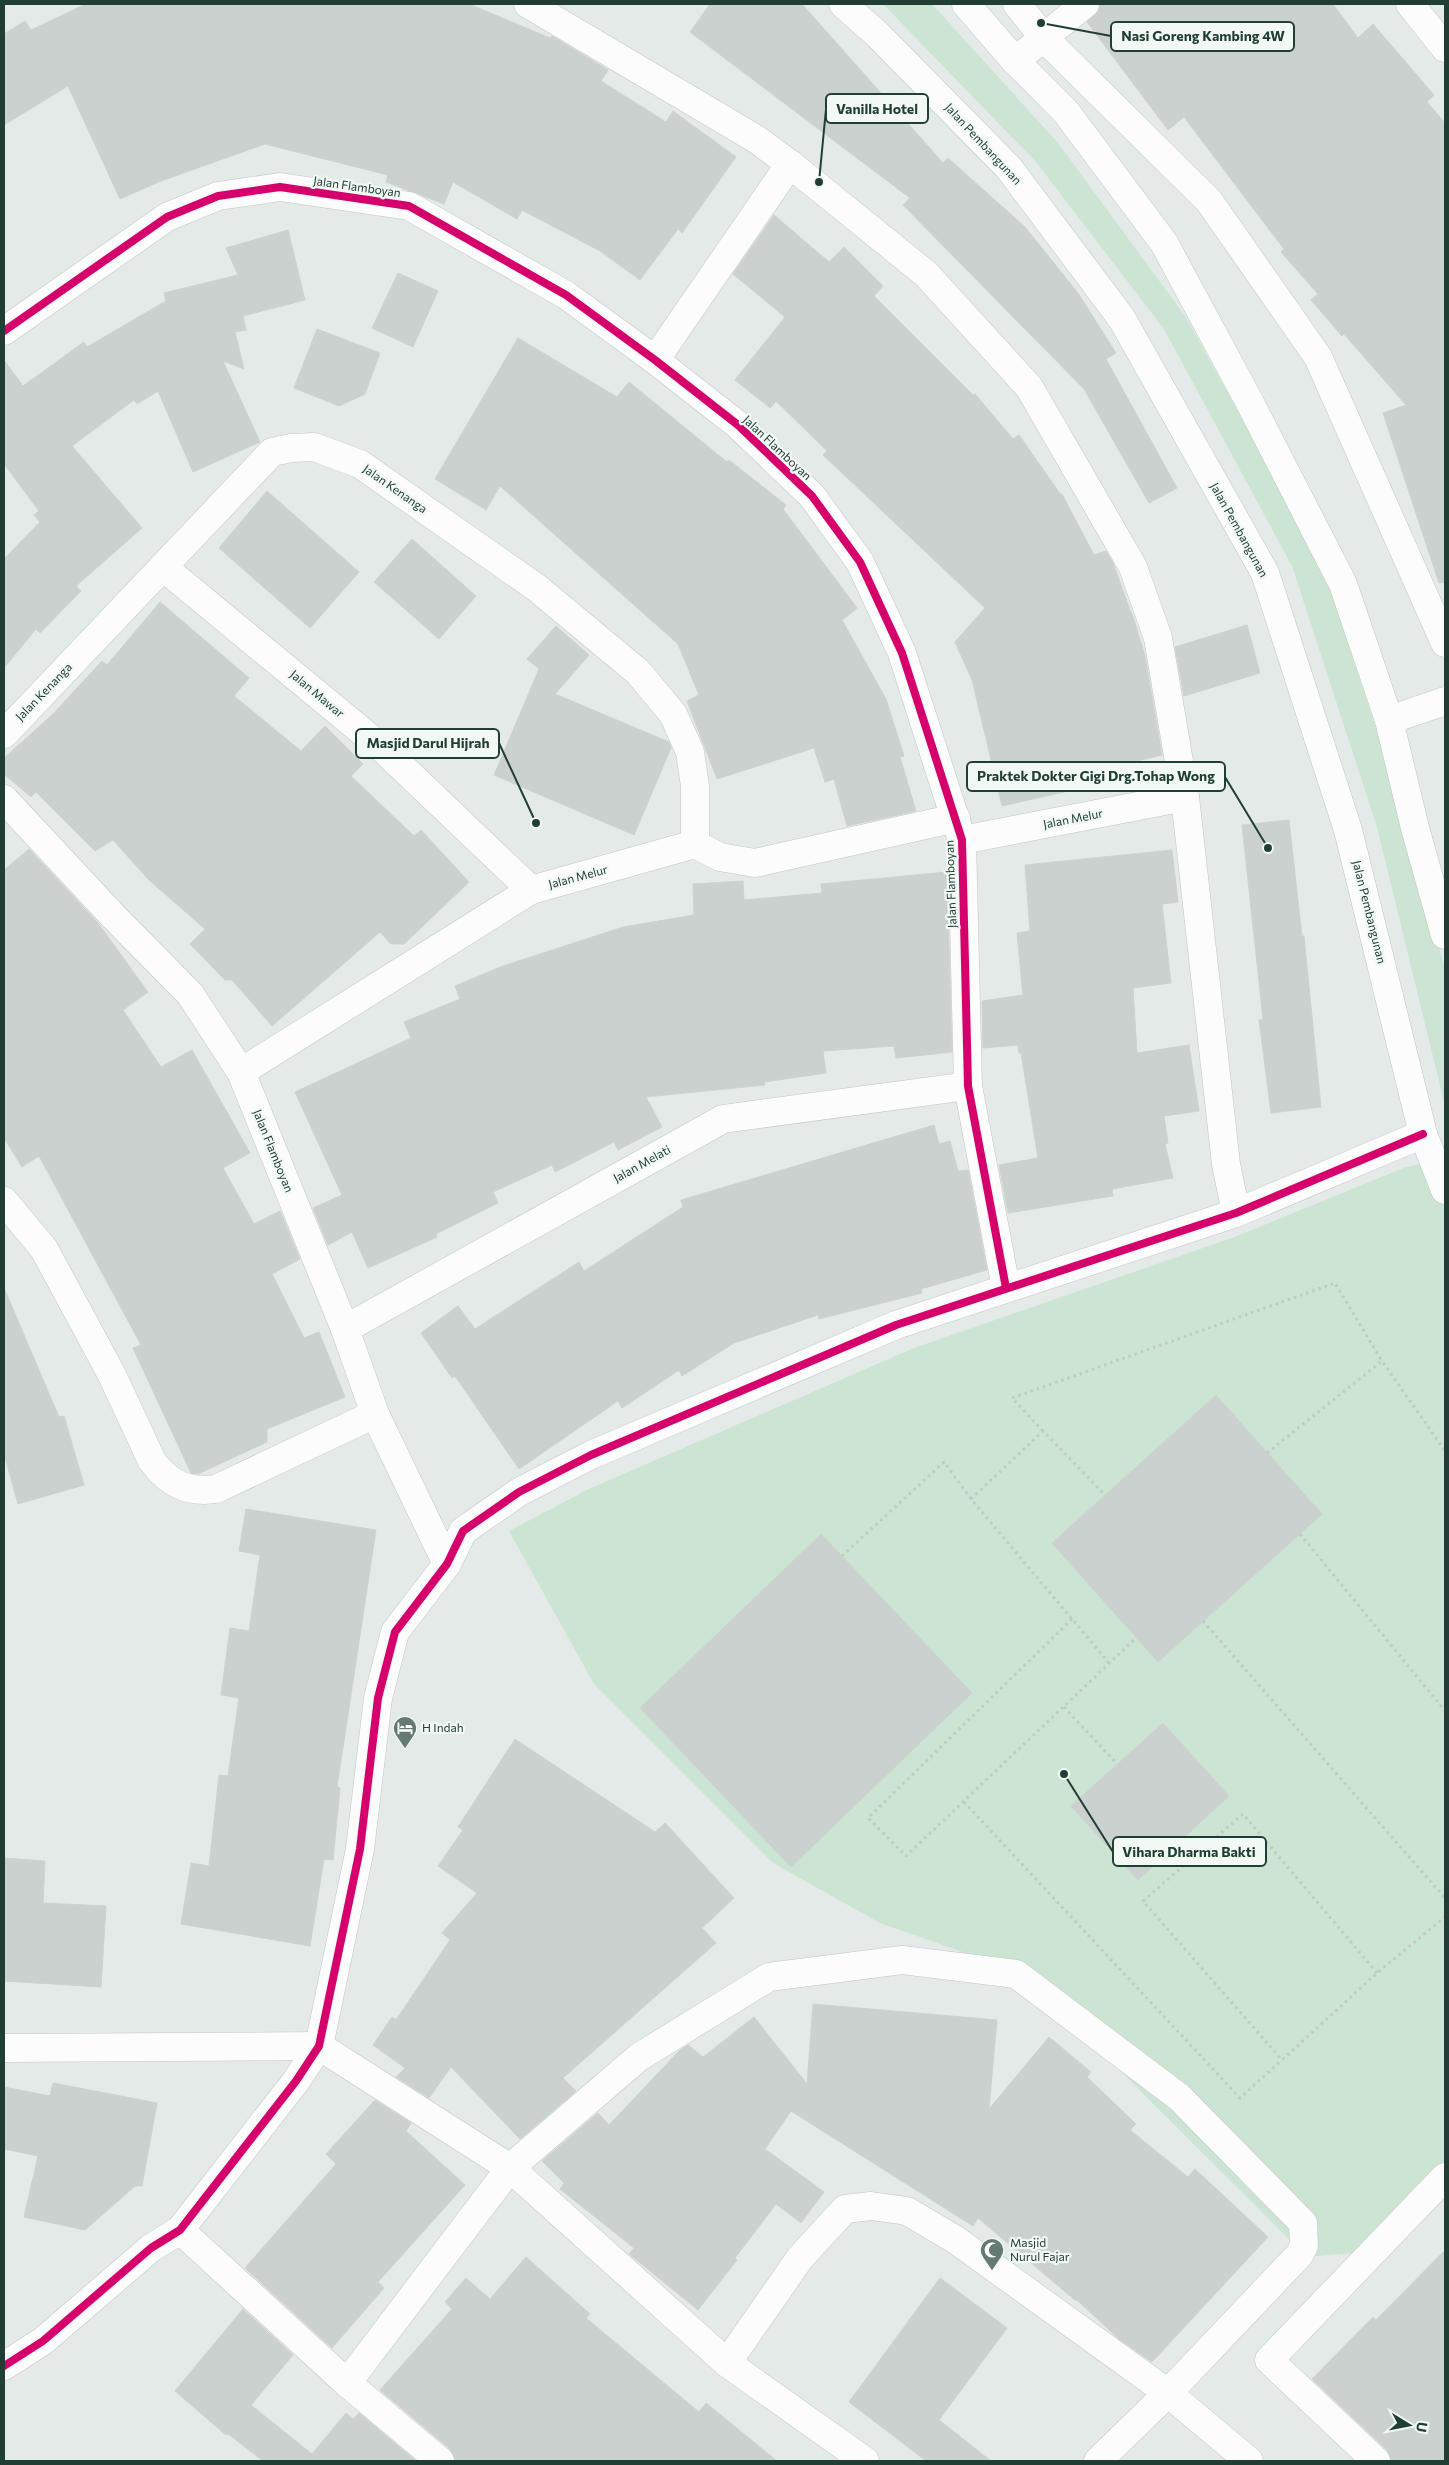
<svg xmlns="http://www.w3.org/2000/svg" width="1449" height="2465" viewBox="0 0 1449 2465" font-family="Commissioner,sans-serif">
  <rect width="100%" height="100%" fill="#e4eae7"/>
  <g fill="#cce4d2">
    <polygon points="883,4 932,4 1058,143 1185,316 1319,557 1407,823 1445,970 1445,1106 1377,827 1292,566 1164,329 1036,162"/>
    <polygon points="1429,1162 1445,1201 1445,2194 1385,2250 1307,2257 1022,1973 880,1923 773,1863 594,1684 509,1531 589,1489 914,1348 1232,1238 1406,1167"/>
  </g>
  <g fill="#cbd1ce" stroke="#ccd3d0">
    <polygon points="86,4 469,4 550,38 552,36 608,70 601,81 666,122 673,111 736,157 682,233 678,229 640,280 600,251 522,210 517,219 453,182 444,204 386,182 388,175 265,144 161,181 120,199 68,86 4,125 4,34 25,21 31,30"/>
    <polygon points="710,4 802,4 943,163 948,158 1025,227 1078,293 1116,353 1106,359 1177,488 1149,503 1084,389 903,205 910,198 690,32"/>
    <polygon points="1100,4 1333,4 1358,38 1373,24 1434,95 1427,102 1445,123 1445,582 1439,583 1383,413 1406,405 1344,334 1342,336 1311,300 1318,294 1281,252 1284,249 1184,117 1168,130 1087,22 1099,10"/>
    <polygon points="774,215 829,262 844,247 883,286 874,296 973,395 975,394 1013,439 1019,435 1061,495 1062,494 1094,555 1106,551 1113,563 1131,613 1132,613 1145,656 1162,755 1079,775 1082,788 1002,806 972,680 955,642 985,608 823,455 827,451 776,401 770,408 735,380 785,317 733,274"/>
    <polygon points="288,230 305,300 243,316 246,330 235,332 244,369 223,361 260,442 193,472 158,391 137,404 134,400 72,446 142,528 76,586 81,591 40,633 36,629 4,668 4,559 40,522 34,515 39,511 4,464 4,360 23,386 84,342 87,347 166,301 164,293 238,275 226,248"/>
    <polygon points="398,273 438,291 413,347 372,328"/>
    <polygon points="317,329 380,353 365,394 339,406 294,388"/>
    <polygon points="518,338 617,397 629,382 727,462 729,460 786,505 783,509 857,608 842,620 886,699 904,756 900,757 916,811 847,826 834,779 825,782 814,748 717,779 687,701 699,695 678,644 500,486 486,510 435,479"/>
    <polygon points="267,491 359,572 310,628 219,548"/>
    <polygon points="412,539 476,596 439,639 374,582"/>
    <polygon points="160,602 249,678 234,696 301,751 325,726 363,764 351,776 414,836 421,830 469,882 404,944 391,944 380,932 272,1026 232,980 225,980 190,944 205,929 149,880 113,840 95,851 36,792 31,797 4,774 4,758 52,715 102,661 107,665"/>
    <polygon points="1247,625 1260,673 1184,696 1175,647"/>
    <polygon points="556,626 589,655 555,694 669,742 671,748 634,835 494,775 539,669 527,659"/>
    <polygon points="1289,820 1302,936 1304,936 1321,1107 1271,1113 1259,1020 1263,1019 1242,825"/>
    <polygon points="29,849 98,923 148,992 123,1010 161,1067 192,1050 250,1153 223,1168 254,1224 280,1211 300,1259 272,1274 304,1338 319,1332 345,1397 267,1429 267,1442 198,1474 191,1473 133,1348 141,1345 39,1156 22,1167 4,1138 4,870"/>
    <polygon points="1172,850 1178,902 1162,904 1171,983 1133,988 1137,1053 1189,1045 1199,1111 1164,1116 1168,1143 1165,1144 1173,1178 1112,1189 1113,1196 1008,1213 999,1165 1038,1158 1021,1053 1019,1053 1018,1045 983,1048 982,1001 1023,995 1017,933 1030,931 1025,865"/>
    <polygon points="947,872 952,1052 896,1058 894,1046 823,1051 826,1073 764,1082 765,1085 646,1097 662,1127 618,1150 614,1142 555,1172 552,1165 493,1192 498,1203 436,1234 437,1237 368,1268 352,1232 328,1245 313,1208 342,1195 295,1092 411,1038 404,1022 460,999 455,986 503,966 623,927 694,915 693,884 743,881 744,900 822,893 821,884"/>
    <polygon points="934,1125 939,1144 950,1141 958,1171 968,1170 987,1270 921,1289 922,1293 819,1319 818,1315 734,1343 682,1376 679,1370 622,1408 618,1401 519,1469 455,1376 452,1378 421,1333 458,1306 475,1329 579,1262 584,1271 683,1207 681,1200"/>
    <polygon points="4,1288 59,1417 64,1416 84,1485 18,1504 4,1454"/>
    <polygon points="1216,1395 1322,1514 1158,1662 1052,1543"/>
    <polygon points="246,1509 376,1530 337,1787 340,1788 333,1860 324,1859 310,1946 181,1924 191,1863 209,1866 219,1775 228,1776 239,1698 221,1695 230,1628 249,1631 260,1555 239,1551"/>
    <polygon points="821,1534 972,1693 791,1867 640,1708"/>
    <polygon points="1163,1723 1229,1796 1138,1880 1071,1806"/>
    <polygon points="515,1739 655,1832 665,1823 734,1898 702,1928 716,1943 563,2078 576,2091 520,2139 451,2067 429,2098 396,2077 405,2068 373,2045 392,2017 396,2020 450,1940 442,1933 477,1893 438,1866 463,1830 458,1827"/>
    <polygon points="4,1858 45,1861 43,1903 106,1906 101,1987 4,1981"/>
    <polygon points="813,2004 997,2020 989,2109 1049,2037 1091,2072 1087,2077 1136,2124 1130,2130 1188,2177 1195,2169 1268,2237 1152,2362 1119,2339 1077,2300 1076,2301 978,2218 973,2226 791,2111 765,2149 824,2192 801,2223 776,2204 735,2258 737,2260 698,2310 629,2254 634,2248 560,2189 564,2183 542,2161 598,2113 609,2125 679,2051 688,2045 703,2057 754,2017 807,2084"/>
    <polygon points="53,2083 157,2103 142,2186 135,2186 85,2230 24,2217 38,2156 4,2149 4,2087 50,2096"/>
    <polygon points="375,2100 411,2123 406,2131 465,2185 378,2282 384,2288 332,2348 245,2268 336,2164 326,2154"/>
    <polygon points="1445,2250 1445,2461 1391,2461 1387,2450 1312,2379 1373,2317 1376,2320"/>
    <polygon points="526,2257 590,2314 586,2318 699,2412 706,2403 777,2461 455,2461 450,2449 380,2390 452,2309 445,2302 466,2278 490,2299"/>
    <polygon points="940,2278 1007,2328 939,2420 991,2461 926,2461 849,2402"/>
    <polygon points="243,2309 293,2355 251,2405 312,2454 346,2413 353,2419 359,2413 416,2461 263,2461 227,2433 226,2435 175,2391"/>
  </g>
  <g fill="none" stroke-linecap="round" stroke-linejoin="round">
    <g stroke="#c1c7c4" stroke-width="29">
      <g id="minor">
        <polyline points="528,4 756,139 790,164 926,274 1029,387 1133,567 1158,638 1185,797 1226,1164 1236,1213"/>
        <polyline points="1017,4 1044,38 1209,201 1318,357 1445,643"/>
        <polyline points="1410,4 1445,48"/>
        <polyline points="1015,61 1085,4"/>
        <polyline points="4,331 167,217 218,196 280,187 409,206 566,295 655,360 738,425 812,496 860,562 902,653 962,840 968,1086 1006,1288"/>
        <polyline points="655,360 790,164"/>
        <polyline points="163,567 381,747 531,890"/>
        <polyline points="1389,720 1445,701"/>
        <polyline points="4,734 272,452 291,448 314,447 360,464 537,588 638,672 673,714 690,752 695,786 695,844"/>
        <polyline points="4,799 114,917 190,994 241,1072 345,1329 375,1414 447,1564"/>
        <polyline points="962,840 1185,797"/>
        <polyline points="241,1072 531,890 695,844 720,857 755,863 956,818"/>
        <path d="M 4,1201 L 44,1249 L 112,1375 L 152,1461 C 169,1484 188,1493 216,1489 L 375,1414"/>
        <polyline points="345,1329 723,1119 968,1086"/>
        <polyline points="4,2048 319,2046 510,2168 727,2363 865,2461"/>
        <polyline points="180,2230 347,2383 440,2461"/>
        <polyline points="727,2363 800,2258 845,2209 871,2206 907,2211 956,2240 1168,2393 1249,2461"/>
        <polyline points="347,2383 510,2168 639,2057 769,1977 902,1960 1016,1974 1179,2097 1303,2223 1304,2246 1299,2255 1168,2393 1098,2461"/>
        <polyline points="1376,2461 1269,2360 1445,2177"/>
      </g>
    </g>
    <g stroke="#c1c7c4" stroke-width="29">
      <polyline id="tertiary" points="4,2366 43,2341 151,2248 180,2230 296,2081 319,2046 360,1849 378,1698 395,1632 447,1564 463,1531 519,1492 591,1455 896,1325 1236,1213 1423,1134"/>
    </g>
    <g stroke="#bfc8c4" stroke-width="29">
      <g id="secondary">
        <polyline points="843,4 878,35 1008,167 1122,319 1265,573 1348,830 1423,1134 1445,1190"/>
        <polyline points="966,4 1015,61 1066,112 1164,243 1249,401 1343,584 1389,720 1415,828 1445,935"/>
      </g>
    </g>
    <g stroke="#c0cac5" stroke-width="3" stroke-dasharray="2.5 4" stroke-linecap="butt">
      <polyline points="1043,1431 1012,1398 1335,1283 1382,1361"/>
      <polyline points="1267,1453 1382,1361 1445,1451"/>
      <polyline points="971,1499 1043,1431 1105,1495"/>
      <polyline points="1300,1534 1445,1711"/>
      <polyline points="842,1556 944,1462 971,1499 1109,1663"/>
      <polyline points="1072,1619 868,1818 906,1856 1136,1638"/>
      <polyline points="1203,1621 1445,1898"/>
      <polyline points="1064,1707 1117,1764"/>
      <polyline points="964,1802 1240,2098 1282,2060"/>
      <polyline points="1377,1973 1243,1814 1143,1901 1282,2060 1377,1973 1445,1917"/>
    </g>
    <use href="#minor" stroke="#fbfcfb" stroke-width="28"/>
    <use href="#tertiary" stroke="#fbfcfb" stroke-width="28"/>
    <use href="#secondary" stroke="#fbfcfb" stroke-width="28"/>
    <g stroke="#f2f9f5" stroke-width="11">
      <g id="cycleway">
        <polyline points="4,331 167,217 218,196 280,187 409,206 566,295 655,360 738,425 812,496 860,562 902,653 962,840 968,1086 1006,1288"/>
        <polyline points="4,2366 43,2341 151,2248 180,2230 296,2081 319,2046 360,1849 378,1698 395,1632 447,1564 463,1531 519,1492 591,1455 896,1325 1236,1213 1423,1134"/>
      </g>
    </g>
    <use href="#cycleway" stroke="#d6006c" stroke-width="8"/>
  </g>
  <defs>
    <g id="hotel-pin" transform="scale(1.25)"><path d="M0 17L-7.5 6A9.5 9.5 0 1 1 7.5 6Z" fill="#657a73" stroke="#f2f9f5"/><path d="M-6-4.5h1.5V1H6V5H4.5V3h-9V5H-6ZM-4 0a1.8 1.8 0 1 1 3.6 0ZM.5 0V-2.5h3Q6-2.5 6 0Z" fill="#fff"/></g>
    <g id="mosque-pin" transform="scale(1.25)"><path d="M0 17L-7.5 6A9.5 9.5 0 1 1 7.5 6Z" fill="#657a73" stroke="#f2f9f5"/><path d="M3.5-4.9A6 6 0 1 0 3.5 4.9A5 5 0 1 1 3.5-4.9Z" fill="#fff"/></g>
  </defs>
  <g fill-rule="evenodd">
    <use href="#hotel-pin" x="405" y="1728"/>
    <use href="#mosque-pin" x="992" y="2250"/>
  </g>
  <g text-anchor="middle" stroke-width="4.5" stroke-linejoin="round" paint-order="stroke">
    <g font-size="12" fill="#213e35" stroke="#f2f9f5">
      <text transform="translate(983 144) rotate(47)" y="4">Jalan Pembangunan</text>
      <text transform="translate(357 187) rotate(8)" y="4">Jalan Flamboyan</text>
      <text transform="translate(777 448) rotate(43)" y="4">Jalan Flamboyan</text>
      <text transform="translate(395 489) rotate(35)" y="4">Jalan Kenanga</text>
      <text transform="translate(1239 530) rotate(61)" y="4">Jalan Pembangunan</text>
      <text transform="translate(44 692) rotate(-46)" y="4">Jalan Kenanga</text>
      <text transform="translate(317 694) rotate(40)" y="4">Jalan Mawar</text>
      <text transform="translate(1073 819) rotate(-11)" y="4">Jalan Melur</text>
      <text transform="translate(578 877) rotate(-15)" y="4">Jalan Melur</text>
      <text transform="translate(951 884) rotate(-92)" y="4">Jalan Flamboyan</text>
      <text transform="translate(1369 912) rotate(76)" y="4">Jalan Pembangunan</text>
      <text transform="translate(273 1151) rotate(68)" y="4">Jalan Flamboyan</text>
      <text transform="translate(642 1164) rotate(-29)" y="4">Jalan Melati</text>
    </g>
    <g font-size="12" fill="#213e35" stroke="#f2f9f5" text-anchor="start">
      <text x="422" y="1732">H Indah</text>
      <text x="1010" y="2247">Masjid<tspan x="1010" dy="14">Nurul Fajar</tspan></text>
    </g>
  </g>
  <path fill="none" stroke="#213e35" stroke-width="2" d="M1041 23L1111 36M819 182L826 109M536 823L499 743M1268 848L1225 777M1064 1774L1113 1852"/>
  <g fill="#213e35" stroke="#f2f9f5" stroke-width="2">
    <circle cx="1041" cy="23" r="5"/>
    <circle cx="819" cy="182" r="5"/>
    <circle cx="536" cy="823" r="5"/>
    <circle cx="1268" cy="848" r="5"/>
    <circle cx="1064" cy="1774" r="5"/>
  </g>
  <g fill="#f2f9f5" stroke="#213e35" stroke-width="2">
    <rect x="1111" y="22" width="183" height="29" rx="5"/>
    <rect x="826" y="94" width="102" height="29" rx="5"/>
    <rect x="356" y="729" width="143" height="29" rx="5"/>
    <rect x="967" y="762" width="258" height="29" rx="5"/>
    <rect x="1113" y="1837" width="153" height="29" rx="5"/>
  </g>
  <g font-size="14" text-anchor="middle" font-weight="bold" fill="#213e35">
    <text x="1203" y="41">Nasi Goreng Kambing 4W</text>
    <text x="877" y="114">Vanilla Hotel</text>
    <text x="428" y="748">Masjid Darul Hijrah</text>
    <text x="1096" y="781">Praktek Dokter Gigi Drg.Tohap Wong</text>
    <text x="1189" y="1857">Vihara Dharma Bakti</text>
  </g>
  <rect width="1449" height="2465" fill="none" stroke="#213e35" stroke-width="10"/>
  <g transform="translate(1409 2425) rotate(100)" stroke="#f2f9f5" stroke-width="4" paint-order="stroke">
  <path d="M0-4L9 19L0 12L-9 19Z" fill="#213e35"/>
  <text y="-8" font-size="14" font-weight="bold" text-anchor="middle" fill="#213e35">U</text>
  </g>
</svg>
